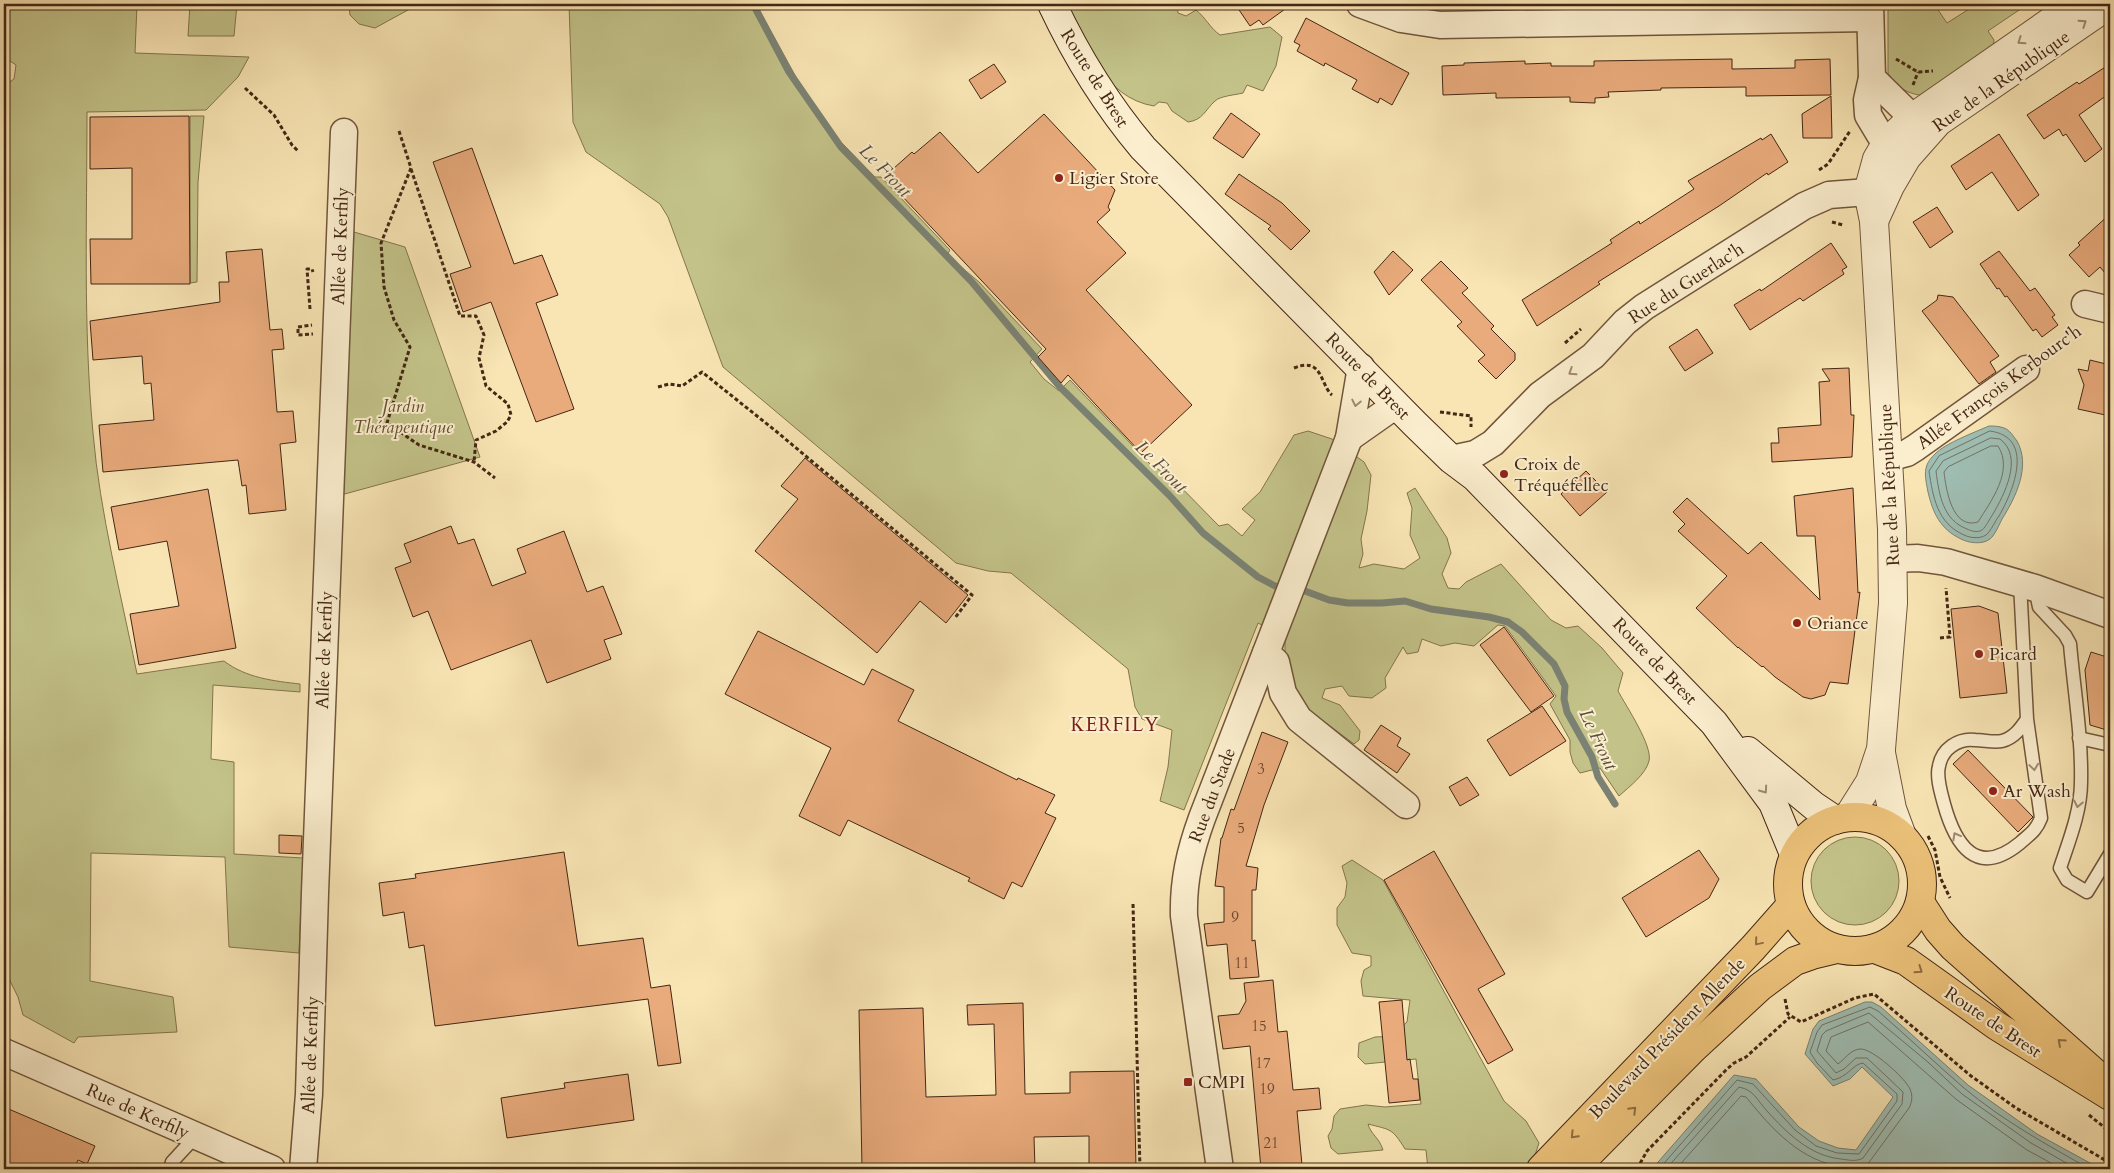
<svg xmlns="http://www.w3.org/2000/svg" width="2114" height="1173" viewBox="0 0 2114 1173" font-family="Cardo,serif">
  <rect width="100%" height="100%" fill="#f9e5b4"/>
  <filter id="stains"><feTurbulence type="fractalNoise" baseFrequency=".004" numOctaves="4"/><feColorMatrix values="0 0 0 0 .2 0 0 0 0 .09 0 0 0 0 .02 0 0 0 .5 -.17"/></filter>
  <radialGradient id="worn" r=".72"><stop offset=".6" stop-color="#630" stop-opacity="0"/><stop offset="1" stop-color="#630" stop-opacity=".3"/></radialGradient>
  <g fill="#c3c389" stroke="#84754e">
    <path d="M 4,4 L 137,4 L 135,53 L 249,57 L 238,77 L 206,110 L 87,112 C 87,219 83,326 93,433 C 100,514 121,594 137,674 L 224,661 C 246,678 274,681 300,684 L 300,692 L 213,685 L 211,759 L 234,762 L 234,854 L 303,858 L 299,953 L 229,947 L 225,857 L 91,853 L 90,981 L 173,997 L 177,1032 L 78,1037 L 74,1043 L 23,1015 L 18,997 L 4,969 L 4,86 L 14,79 L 16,65 L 4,57 Z"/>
    <polygon points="190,4 237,4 234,36 188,36"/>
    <polygon points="349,4 419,4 375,28 359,24 350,15"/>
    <path d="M 569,4 L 756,4 L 796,77 L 817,109 L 839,140 L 875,177 L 881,177 L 950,250 L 947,255 L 979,282 L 1042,349 L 1030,362 L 1044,379 L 1059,391 L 1070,380 L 1152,466 L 1169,475 L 1219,526 L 1228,524 L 1242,536 L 1255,520 L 1242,509 L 1260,492 L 1294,435 L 1308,431 L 1332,439 L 1364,462 L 1371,475 L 1367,511 L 1361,539 L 1363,554 L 1359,568 L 1374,564 L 1404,569 L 1420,558 L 1410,535 L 1412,508 L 1407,493 L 1415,488 L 1447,538 L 1451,553 L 1442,574 L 1448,588 L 1459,589 L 1466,582 L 1501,564 L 1551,620 L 1566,628 L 1578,626 L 1602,648 L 1623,673 L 1618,691 C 1626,706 1653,746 1649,761 C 1646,774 1629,787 1619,796 L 1600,768 L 1580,773 L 1573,763 L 1570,752 L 1570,740 L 1550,704 L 1556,696 L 1505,626 L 1498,625 L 1474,646 L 1455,643 L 1441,646 L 1422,639 L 1418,652 L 1407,654 L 1403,647 L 1385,678 L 1386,688 L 1372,698 L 1349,696 L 1342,686 L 1325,689 L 1322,698 L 1340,705 L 1360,731 L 1359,740 L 1354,744 L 1306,708 L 1285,673 L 1285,637 L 1258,623 L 1184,810 L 1160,801 L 1168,767 L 1172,730 L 1142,719 L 1135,707 L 1128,669 L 1011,573 L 988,571 L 956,563 L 723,367 L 668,217 L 660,204 L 586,152 L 573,122 Z"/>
    <path d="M 1063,4 L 1177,4 L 1178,13 L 1186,16 L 1196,10 C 1206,18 1210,28 1220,35 L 1270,27 L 1282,37 L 1276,66 L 1263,91 L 1247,85 L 1243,93 C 1235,95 1220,96 1215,101 C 1205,110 1203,120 1188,122 L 1172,111 L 1167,103 L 1159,102 L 1154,106 C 1104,98 1084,43 1063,4 Z"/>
    <path d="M 1888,4 L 1934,4 L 1947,23 L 1977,4 L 2028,4 L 1988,31 L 1994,40 L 1993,47 L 1925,96 C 1908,94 1896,88 1888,73 Z"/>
    <polygon points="190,116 204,116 198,182 197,282 190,283"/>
    <polygon points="354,232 405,247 480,457 341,495"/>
    <circle cx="1855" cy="881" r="44"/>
    <path d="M 1352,860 L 1383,880 L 1504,1101 L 1526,1121 L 1539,1143 L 1534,1158 L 1522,1169 L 1428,1169 L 1426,1150 L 1405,1149 C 1392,1128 1391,1130 1368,1124 C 1371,1135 1379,1137 1383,1150 L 1338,1154 L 1331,1148 L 1328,1136 L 1332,1129 L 1334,1116 L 1340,1109 L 1366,1105 L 1385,1107 L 1421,1104 L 1416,1059 L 1365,1064 L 1358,1057 L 1359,1043 L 1375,1037 L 1399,1036 L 1399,1029 L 1407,1022 L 1410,1000 L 1363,996 L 1361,981 L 1364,970 L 1371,966 L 1371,956 L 1352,953 L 1337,925 L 1337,908 L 1345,897 L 1347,883 L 1342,866 Z"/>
  </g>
  <g fill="#9fbeb3" stroke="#7b8273">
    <path d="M 1989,426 C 1993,426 1999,426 2004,428 C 2010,430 2013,436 2017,441 C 2031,466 2016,497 2002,519 C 1999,525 1995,535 1990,539 C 1982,545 1969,543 1961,539 C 1940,529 1933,513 1928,492 C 1925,476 1922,466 1935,454 C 1944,444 1975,432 1989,426 Z"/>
    <polygon points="1865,1002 1872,1002 1881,1007 1968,1085 2037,1134 2101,1169 1652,1169 1734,1075 1756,1079 1799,1127 1819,1141 1838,1148 1856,1150 1893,1097 1862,1067 1850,1079 1833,1086 1805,1054 1813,1029 1819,1021"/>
  </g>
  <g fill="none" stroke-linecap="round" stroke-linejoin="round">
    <g stroke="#727264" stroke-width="1">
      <path d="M 1990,431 C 2035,437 2014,490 1999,516 C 1995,521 1991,531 1986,535 C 1980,539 1970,538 1964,535 C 1937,523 1933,497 1929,471 L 1939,456 Z"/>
      <path d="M 1991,438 L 2000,439 C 2024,457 2004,495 1993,514 C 1990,518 1986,527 1982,530 C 1978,533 1971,531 1967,529 C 1943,520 1939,495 1936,471 L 1943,461 Z"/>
      <path d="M 1991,446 L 1998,446 C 2014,471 1991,501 1978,522 C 1952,530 1946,489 1944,472 L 1948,467 Z"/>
      <path d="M 1659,1169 L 1737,1080 L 1753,1084 L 1795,1130 L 1816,1146 L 1837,1153 L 1859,1154 L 1897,1101 L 1897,1094 L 1863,1063 C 1853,1064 1848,1077 1833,1080 L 1817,1063 L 1810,1052 L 1817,1032 L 1822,1025 L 1870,1007 L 1878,1011 C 1907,1036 1935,1063 1964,1088 C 2002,1120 2047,1145 2090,1169"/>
      <path d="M 1666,1169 L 1739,1087 C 1754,1090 1757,1100 1767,1111 C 1787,1133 1810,1156 1841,1159 C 1849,1160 1856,1162 1863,1158 L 1902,1104 L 1903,1092 L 1867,1058 L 1856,1058 L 1844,1069 L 1836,1073 L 1817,1051 L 1822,1035 L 1826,1031 L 1869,1013 L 1929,1063 L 1962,1094 L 2031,1143 L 2077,1169"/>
      <path d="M 1676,1169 L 1741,1096 L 1746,1097 C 1772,1129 1801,1162 1844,1167 C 1853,1168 1859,1169 1867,1165 L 1909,1108 C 1912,1102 1913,1096 1910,1089 C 1905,1078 1872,1048 1860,1049 C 1850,1050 1845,1059 1838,1064 L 1826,1051 L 1831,1037 L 1868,1022 L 1957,1100 L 2027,1150 L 2062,1169"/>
    </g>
    <polyline stroke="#7b8273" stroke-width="7" points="753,4 789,72 841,147 971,281 1060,387 1170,496 1203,533 1258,577 1275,586 1305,591 1329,600 1348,603 1382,603 1405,601 1431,609 1489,617 1508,622 1522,632 1554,664 1565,686 1564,699 1567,712 1592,757 1598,777 1615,804"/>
  </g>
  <g fill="#e9ab7c" stroke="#442714">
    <polygon points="1235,4 1292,4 1263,25 1259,20 1250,26"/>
    <polygon points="1306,18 1409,73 1392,105 1380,98 1378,103 1352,89 1357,80 1325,63 1324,66 1297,51 1300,45 1294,42"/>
    <polygon points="1732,59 1732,69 1795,68 1795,60 1830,59 1831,95 1746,96 1746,87 1661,88 1661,90 1608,92 1609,97 1595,98 1595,103 1570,102 1570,97 1496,98 1496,93 1443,95 1442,66 1464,65 1464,63 1525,61 1525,64 1551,63 1551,66 1594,66 1594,61"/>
    <polygon points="994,64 1006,82 981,99 969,80"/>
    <polygon points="2110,64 2110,93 2079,115 2102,149 2085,162 2066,134 2063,136 2059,129 2044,139 2027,115 2077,82 2079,84"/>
    <polygon points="1831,96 1832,138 1803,138 1802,114"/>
    <polygon points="1231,113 1260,134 1243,158 1213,138"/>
    <polygon points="1044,114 1115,190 1108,207 1110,210 1097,222 1126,253 1086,290 1192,405 1141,453 1068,375 1061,383 1038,357 1046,349 884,177 912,152 914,154 940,132 978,173"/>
    <polygon points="189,116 190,284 91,284 90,239 132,239 132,168 90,169 90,117"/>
    <polygon points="1771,134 1788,162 1768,175 1767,173 1719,206 1598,282 1600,284 1537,326 1522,300 1612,243 1610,240 1639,221 1640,224 1694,189 1688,181 1761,138 1762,140"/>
    <polygon points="1999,134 2039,195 2018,211 1992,172 1966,190 1951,166"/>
    <polygon points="472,148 514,264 542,255 558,295 536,303 574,409 536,422 491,302 463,312 450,274 471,267 433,162"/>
    <polygon points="1239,174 1282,203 1310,231 1291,250 1268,229 1271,226 1225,194"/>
    <polygon points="1937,207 1953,232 1930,248 1913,222"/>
    <polygon points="2110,214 2110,279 2100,267 2089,277 2069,255 2080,245 2078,243"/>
    <polygon points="1831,243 1847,267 1842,270 1844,274 1803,301 1800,298 1750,330 1734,305 1760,289 1761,291"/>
    <polygon points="262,249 270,330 282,329 284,349 272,350 277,412 293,411 296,442 280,444 286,510 249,514 246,485 242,486 238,460 103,472 99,425 154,420 151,383 144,384 142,356 93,360 90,321 220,302 219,282 229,282 226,252"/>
    <polygon points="1393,251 1413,270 1389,295 1374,272"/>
    <polygon points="1999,251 2030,291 2035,288 2055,315 2052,317 2058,325 2042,337 2036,329 2033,331 2007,296 2005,297 1999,288 1997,289 1980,264"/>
    <polygon points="1441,261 1468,288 1462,293 1494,326 1491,329 1515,353 1515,360 1496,379 1478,361 1485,355 1457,326 1462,322 1421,280"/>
    <polygon points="1938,295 1953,297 1999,356 1990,362 1996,372 1979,384 1922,311 1937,300"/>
    <polygon points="1697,329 1713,353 1685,371 1669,347"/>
    <polygon points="2090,360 2110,365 2110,416 2078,409 2084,385 2078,369 2088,371"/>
    <polygon points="1849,368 1851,415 1854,415 1852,457 1772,462 1771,443 1779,443 1778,428 1821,425 1819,382 1830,381 1822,369"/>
    <polygon points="805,458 968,595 946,623 920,601 877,653 755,551 798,499 781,486"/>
    <polygon points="1586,471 1607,492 1580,516 1561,494"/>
    <polygon points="1853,488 1858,593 1860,592 1848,684 1830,682 1825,695 1811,699 1803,697 1775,677 1763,666 1762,667 1738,647 1738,648 1696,608 1727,576 1678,531 1685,524 1673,512 1687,498 1748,554 1761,542 1820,600 1815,536 1797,536 1794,496"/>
    <polygon points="208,489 236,648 139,665 130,614 179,606 167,541 119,550 111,507"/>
    <polygon points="451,526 458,544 474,539 492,586 526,573 517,549 564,531 587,592 603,586 622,634 604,640 611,659 547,683 531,640 451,670 428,611 413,617 395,568 411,562 404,544"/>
    <polygon points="1979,606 1998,613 2007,693 1960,698 1951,609"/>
    <polygon points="1504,627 1554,696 1531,712 1480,645"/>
    <polygon points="758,631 864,685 872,669 914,690 898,721 1017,780 1018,778 1055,795 1045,813 1056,818 1022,887 1012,882 1004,899 968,881 970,878 848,820 840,836 799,816 831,748 725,694"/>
    <polygon points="2091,652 2110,658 2110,731 2090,725 2085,670"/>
    <polygon points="1542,706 1566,741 1510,776 1487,740"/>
    <polygon points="1381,725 1401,738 1397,746 1410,754 1397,773 1364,750"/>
    <polygon points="1262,732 1288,742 1264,805 1246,866 1258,868 1256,890 1252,890 1252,941 1255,940 1259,977 1230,979 1227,944 1207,946 1204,924 1224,922 1224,887 1215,886 1221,838 1222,838 1231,809 1234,810"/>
    <polygon points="1968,750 2033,817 2018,832 1953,764"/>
    <polygon points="1467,777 1479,795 1460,806 1449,787"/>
    <polygon points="279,835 302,836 301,854 279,853"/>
    <polygon points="1699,850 1719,879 1709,898 1646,937 1622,898"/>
    <polygon points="1434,851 1505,974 1478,989 1513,1050 1488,1064 1384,880"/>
    <polygon points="564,852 578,946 643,938 651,988 670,985 681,1063 658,1066 648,999 435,1026 424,945 409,948 404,912 383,916 379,883 416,878 415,874"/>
    <polygon points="1273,980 1278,1032 1287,1031 1293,1090 1319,1088 1321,1109 1297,1111 1302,1165 1290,1169 1261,1169 1250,1046 1223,1049 1218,1016 1239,1014 1246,1001 1244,983"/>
    <polygon points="1402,1000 1407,1060 1410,1059 1413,1079 1418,1079 1420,1100 1389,1103 1379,1002"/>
    <polygon points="1023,1003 1025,1094 1070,1093 1070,1072 1134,1071 1136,1169 1089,1169 1089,1136 1034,1137 1035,1169 862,1169 859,1010 923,1008 926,1097 996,1095 994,1024 968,1025 967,1005"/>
    <polygon points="628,1074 634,1120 507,1138 501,1098 565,1088 564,1083"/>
    <polygon points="4,1107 95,1146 87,1164 78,1160 74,1169 4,1169"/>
  </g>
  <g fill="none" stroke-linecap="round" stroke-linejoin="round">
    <g stroke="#71563c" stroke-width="15">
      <g id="service">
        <path d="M 2020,583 L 2027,719 L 2041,818 C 2036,831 2030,834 2020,843 C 1976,879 1955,844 1944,804 C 1941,793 1936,777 1939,766 C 1942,749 1958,738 1975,740 C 1984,740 1994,743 2002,741 C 2014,738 2021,728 2027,719"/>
        <path d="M 2035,588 L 2039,607 L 2065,635 L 2070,644 C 2074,690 2082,736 2081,782 C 2081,811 2069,841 2060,868 L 2067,880 L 2087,892 L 2110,854"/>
        <polyline points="2079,738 2110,745"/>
        <polyline points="170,1169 172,1162 196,1136"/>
      </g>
    </g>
    <g stroke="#71563c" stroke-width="29">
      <g id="minor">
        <polyline points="1360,4 1401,19 1440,25 1870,18"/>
        <polyline points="1870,4 1872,78 1867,100 1868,115 1880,135 1904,155"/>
        <polyline points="1872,78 1927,132"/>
        <polyline points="2085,304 2110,310"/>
        <polyline points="1349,438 1396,405"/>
        <polyline points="1888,458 1907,453 1915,448 2026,369"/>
        <polyline points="1451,459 1475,454 1493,443 1540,395 1593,356 1625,322 1644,307 1804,206 1829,195 1868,192"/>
        <polyline points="1893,559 1918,558 1946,562 2035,588 2110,615"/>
        <polyline points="1266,653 1276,662 1283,693 1299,719 1406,805"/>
        <polyline points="4,1052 272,1169"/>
        <polyline points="303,1169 309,1094 315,893 344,132"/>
        <path d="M 1220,1169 L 1184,916 C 1183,881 1190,851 1202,818 L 1349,438 L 1361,367"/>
      </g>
    </g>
    <g stroke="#71563c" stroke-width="30">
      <g id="tertiary">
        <polyline points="1874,221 1890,186 1907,157 1938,122 2110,4"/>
        <polyline points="1881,753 1892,809 1902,836"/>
        <polyline points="1848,817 1870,782 1881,749 1893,603 1892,529 1874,221 1868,192 1877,159 1887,142 1912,118 2076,4"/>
      </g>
    </g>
    <g stroke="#442714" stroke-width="30">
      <g id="secondary">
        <path d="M 1052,4 C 1076,55 1106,104 1143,148 L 1415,424 L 1451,459 L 1475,477 L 1714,723 L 1773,803 L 1794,854"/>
        <polyline points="1748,751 1814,806 1835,820"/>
      </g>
    </g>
    <g stroke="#442714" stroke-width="30">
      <g id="primary">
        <circle cx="1855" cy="884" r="67"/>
        <polyline points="1920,902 1938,930 1953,947 2095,1073"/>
        <polyline points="1875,949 1906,961 1997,1026 2110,1096"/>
        <polyline points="1541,1169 1753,948 1791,905"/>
        <polyline points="1574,1169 1694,1048 1760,987 1795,961 1812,955 1837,949"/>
      </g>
    </g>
    <g stroke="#442714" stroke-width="3" stroke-dasharray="4 2.5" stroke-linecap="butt">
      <polyline points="1896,59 1918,72 1933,71"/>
      <polyline points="1913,85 1918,72"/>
      <polyline points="245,88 274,115 292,145 299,152"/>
      <polyline points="399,131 411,168 381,243 384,287 394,320 410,347 387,423 419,445 474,462 495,478"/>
      <polyline points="411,169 460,316 476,316 484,335 479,358 486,386 508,404 511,415 507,422 496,431 476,440 474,462"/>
      <polyline points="1819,170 1828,164 1850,131"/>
      <polyline points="1832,222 1843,225"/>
      <polyline points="310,309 307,269 312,269 313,272"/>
      <polyline points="298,327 312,325"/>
      <polyline points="298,329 298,335 313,334"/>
      <polyline points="1565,343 1581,329"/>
      <polyline points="2043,354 2079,328"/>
      <path d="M 1294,368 C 1323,356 1320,385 1332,395"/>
      <polyline points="658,387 669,384 682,386 702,372 777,432 972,595 955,618"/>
      <polyline points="1440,412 1471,416 1471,427"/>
      <polyline points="1940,638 1950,637 1946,588"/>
      <polyline points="1928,836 1935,850 1940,877 1950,898"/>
      <polyline points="1133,904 1140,1169"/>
      <polyline points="1785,999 1788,1014 1801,1022 1855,998 1874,994 1971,1076 2016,1108 2110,1163"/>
      <polyline points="2089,1115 2110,1132"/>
      <polyline points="1637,1169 1647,1151 1727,1069 1734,1063 1746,1057 1790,1017"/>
    </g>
    <use href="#service" stroke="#fbeece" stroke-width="12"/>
    <use href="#minor" stroke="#fbeece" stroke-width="26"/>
    <use href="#tertiary" stroke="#fbeece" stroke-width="28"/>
    <use href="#secondary" stroke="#fbeece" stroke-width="28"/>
    <use href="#primary" stroke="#ecc27a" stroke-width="28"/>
  </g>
  <defs><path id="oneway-chevron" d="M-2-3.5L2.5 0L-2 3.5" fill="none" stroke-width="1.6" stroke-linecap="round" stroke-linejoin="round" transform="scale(1.25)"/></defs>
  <g stroke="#a08a71">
    <use href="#oneway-chevron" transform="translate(2083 23) rotate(-34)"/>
    <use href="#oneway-chevron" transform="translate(2021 41) rotate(146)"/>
    <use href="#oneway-chevron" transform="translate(1572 372) rotate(147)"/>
    <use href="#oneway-chevron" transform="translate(1356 403) rotate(102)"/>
    <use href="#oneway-chevron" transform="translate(2034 767) rotate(82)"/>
    <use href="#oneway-chevron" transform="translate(1764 790) rotate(55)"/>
    <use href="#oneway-chevron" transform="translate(2078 804) rotate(102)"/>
    <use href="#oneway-chevron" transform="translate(1956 836) rotate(-119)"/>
  </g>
  <g stroke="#906d42">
    <use href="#oneway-chevron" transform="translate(1758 942) rotate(130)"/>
    <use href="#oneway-chevron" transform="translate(1919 970) rotate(35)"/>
    <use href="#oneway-chevron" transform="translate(2061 1042) rotate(-138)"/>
    <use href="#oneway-chevron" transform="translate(1633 1110) rotate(-45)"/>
    <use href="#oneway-chevron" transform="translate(1574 1135) rotate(134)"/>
  </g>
  <g fill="#8f2418" stroke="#fbeece" stroke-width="2">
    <circle cx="1059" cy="178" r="5"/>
    <circle cx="1504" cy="474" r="5"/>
    <circle cx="1797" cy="623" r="5"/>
    <circle cx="1979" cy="654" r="5"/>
    <circle cx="1993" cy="791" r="5"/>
    <rect x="1183" y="1077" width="10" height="10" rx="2.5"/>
  </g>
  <g text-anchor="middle" stroke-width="4" stroke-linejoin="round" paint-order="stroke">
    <g font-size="15" fill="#6d482e">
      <text x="1261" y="774">3</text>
      <text x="1241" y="833">5</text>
      <text x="1235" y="922">9</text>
      <text x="1242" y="968">11</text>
      <text x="1259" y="1031">15</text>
      <text x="1263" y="1068">17</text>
      <text x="1267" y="1094">19</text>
      <text x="1271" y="1148">21</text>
    </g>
    <g font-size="18" fill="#442714" stroke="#fbeece">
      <text transform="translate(1095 78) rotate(58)" y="6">Route de Brest</text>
      <text transform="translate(2001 81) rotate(-35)" y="6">Rue de la République</text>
      <text transform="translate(340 246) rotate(-88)" y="6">Allée de Kerfily</text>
      <text transform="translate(1686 283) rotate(-33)" y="6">Rue du Guerlac'h</text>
      <text transform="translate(1368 376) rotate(46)" y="6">Route de Brest</text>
      <text transform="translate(1999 387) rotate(-36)" y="6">Allée François Kerbourc'h</text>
      <text transform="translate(1889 485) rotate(-93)" y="6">Rue de la République</text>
      <text transform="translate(324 650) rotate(-88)" y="6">Allée de Kerfily</text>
      <text transform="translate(1655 661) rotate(46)" y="6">Route de Brest</text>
      <text transform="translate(1212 795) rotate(-69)" y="6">Rue du Stade</text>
      <text transform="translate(1993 1022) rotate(34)" y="6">Route de Brest</text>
      <text transform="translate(1667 1038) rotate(-46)" y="6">Boulevard Président Allende</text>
      <text transform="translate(310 1055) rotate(-88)" y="6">Allée de Kerfily</text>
      <text transform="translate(138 1111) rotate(24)" y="6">Rue de Kerfily</text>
    </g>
    <g font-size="18" fill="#442714" stroke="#fbeece" text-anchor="start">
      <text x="1069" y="184">Ligier Store</text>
      <text x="1514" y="470">Croix de<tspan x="1514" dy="21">Tréquéfellec</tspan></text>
      <text x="1807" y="629">Oriance</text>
      <text x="1989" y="660">Picard</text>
      <text x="2003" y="797">Ar Wash</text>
      <text x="1198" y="1088">CMPI</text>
    </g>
    <g font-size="18" font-style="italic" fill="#644e31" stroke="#fbeece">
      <text x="403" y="412">Jardin<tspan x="403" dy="21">Thérapeutique</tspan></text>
    </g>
    <g font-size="19" font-style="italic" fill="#5b4d3c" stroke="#fbeece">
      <text transform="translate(886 170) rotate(46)" y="7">Le Frout</text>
      <text transform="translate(1162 466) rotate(45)" y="7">Le Frout</text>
      <text transform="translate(1599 739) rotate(65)" y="7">Le Frout</text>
    </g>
    <g font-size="19" letter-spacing="1" fill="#7a1f14" stroke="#fbeece">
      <text x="1115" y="731">KERFILY</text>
    </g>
  </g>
  <rect width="2114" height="1173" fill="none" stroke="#f9e5b4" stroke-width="20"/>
  <rect x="5" y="5" width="2104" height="1163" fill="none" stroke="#442714" stroke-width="2.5"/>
  <rect x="10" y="10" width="2094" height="1153" fill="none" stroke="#442714"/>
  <rect width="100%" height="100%" filter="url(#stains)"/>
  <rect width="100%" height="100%" fill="url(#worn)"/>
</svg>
